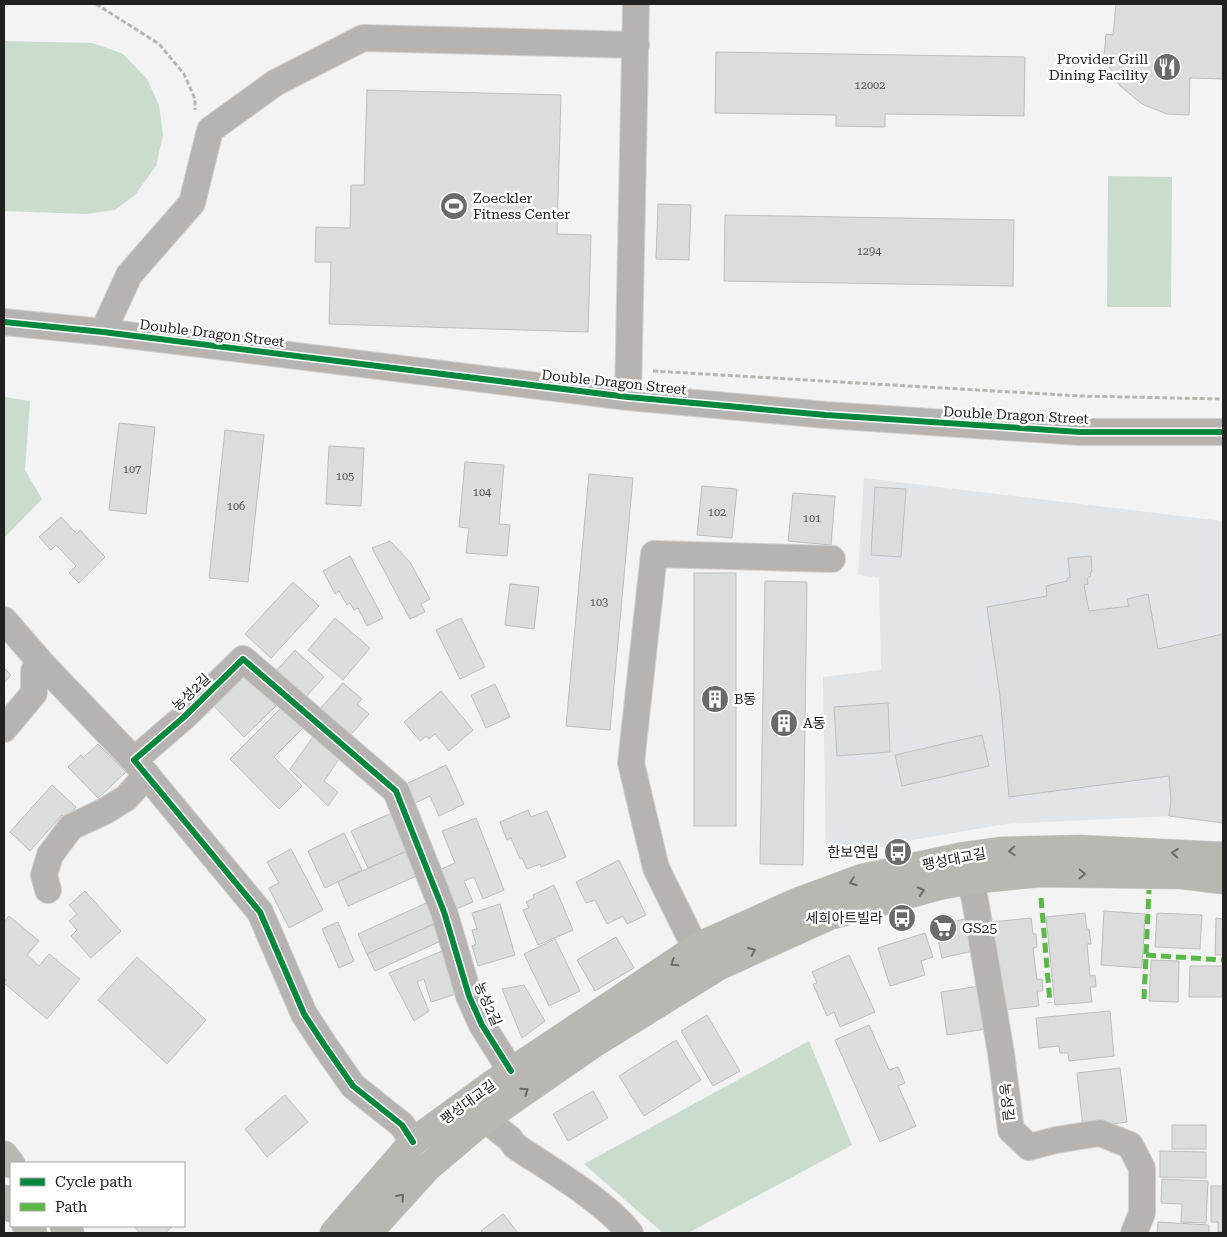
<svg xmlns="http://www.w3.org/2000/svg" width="1227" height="1237" viewBox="0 0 1227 1237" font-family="'Roboto Serif','Noto Sans KR',serif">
  <rect width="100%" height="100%" fill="#f3f3f3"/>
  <polygon fill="#e1e5e8" points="864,478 1223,521 1223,823 1169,816 1005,824 913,840 826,860 823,677 881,670 879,578 858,575"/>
  <g fill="#c9dcce">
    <polygon points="4,41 93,43 123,54 147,79 159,105 163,135 156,166 135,195 115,210 86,214 4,211"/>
    <polygon points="1108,176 1172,177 1171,307 1107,307"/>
    <polygon points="4,397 30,401 25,470 42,499 4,538"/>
    <polygon points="809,1041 852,1145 688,1233 663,1233 584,1164"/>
  </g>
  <g fill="#dbdcdc" stroke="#bebebf">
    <polygon points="1116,4 1223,4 1223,79 1190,78 1189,115 1167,114 1142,104 1119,85 1104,57 1106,34 1113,35"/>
    <polygon points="716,52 1025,57 1024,116 885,114 885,127 836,126 836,115 715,113"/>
    <polygon points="367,90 561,95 557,234 591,235 588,332 329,324 331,262 315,262 316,227 350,228 351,185 364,185"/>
    <polygon points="658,204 691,205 689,260 656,259"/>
    <polygon points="725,215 1014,220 1013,286 724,281"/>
    <polygon points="119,423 155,427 146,514 109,510"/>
    <polygon points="225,430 264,435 248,582 209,578"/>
    <polygon points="329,446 364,448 361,506 326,504"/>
    <polygon points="465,462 504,465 499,524 510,525 507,556 466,553 469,528 459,527"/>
    <polygon points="589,474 633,478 610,730 566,726"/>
    <polygon points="702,486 737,489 732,538 697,535"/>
    <polygon points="875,487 906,489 901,557 871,555"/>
    <polygon points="793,493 835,496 831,545 788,541"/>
    <polygon points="61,517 77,534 80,530 105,557 79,583 69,573 76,566 56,545 51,550 39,537"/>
    <polygon points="390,541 410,562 430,599 421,604 425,612 410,619 372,548"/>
    <polygon points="350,556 383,618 367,626 358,608 354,610 350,603 347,605 339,591 335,594 323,571"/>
    <polygon points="1091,556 1092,572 1090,573 1091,576 1087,578 1088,584 1084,585 1089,611 1129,606 1127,599 1148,594 1158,649 1223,634 1223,823 1169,816 1171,801 1169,776 1009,797 1000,696 987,607 1047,596 1046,586 1067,581 1067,578 1070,578 1068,558"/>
    <rect x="694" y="573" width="42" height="253"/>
    <polygon points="765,581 807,582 803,865 760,864"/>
    <polygon points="293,582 319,606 271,658 245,634"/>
    <polygon points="510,584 539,587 534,629 505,625"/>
    <polygon points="335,618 370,648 343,680 308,650"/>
    <polygon points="461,618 485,667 460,679 436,630"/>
    <polygon points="295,650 324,677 304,699 275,672"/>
    <polygon points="4,668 11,675 4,683"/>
    <polygon points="243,673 276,706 244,737 212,704"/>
    <polygon points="343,683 362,699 357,704 369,714 348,738 318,711"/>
    <polygon points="495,684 510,717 486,728 471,695"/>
    <polygon points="441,691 473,730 449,751 435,734 429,739 427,736 420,741 404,722"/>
    <polygon points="888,703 890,752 837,756 834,707"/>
    <polygon points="283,706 303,728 274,757 302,786 279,809 230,759"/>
    <polygon points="315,734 341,756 324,781 338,792 328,806 290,769"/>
    <polygon points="982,735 989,766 902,786 895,755"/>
    <polygon points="98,744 126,772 98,798 68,767 81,755 83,758"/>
    <polygon points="446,765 464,804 439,816 430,796 411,805 402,786"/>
    <polygon points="52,785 76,807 66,819 62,815 30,851 10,832"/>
    <polygon points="528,810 531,817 547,811 566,857 541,867 540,864 527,869 522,858 520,859 511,838 507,840 500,822"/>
    <polygon points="394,812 409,850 368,868 351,831"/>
    <polygon points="476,818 504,890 483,899 474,877 464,881 473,902 451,911 435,872 455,863 442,831"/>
    <polygon points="344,833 362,870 325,888 308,851"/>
    <polygon points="291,849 323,910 289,928 269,888 279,883 267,862"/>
    <polygon points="409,850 419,875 348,906 338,882"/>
    <polygon points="619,860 646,915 627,924 623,916 607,924 595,900 586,903 576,882"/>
    <polygon points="554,885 573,930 538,945 523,910 529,908 526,902 534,898 533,895"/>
    <polygon points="85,891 121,931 91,958 71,936 77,930 69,921 77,914 69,905"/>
    <polygon points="426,903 436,923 367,954 358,934"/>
    <polygon points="500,904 515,955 478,966 472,946 476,944 472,930 477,929 472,913"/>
    <polygon points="1104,911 1145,914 1142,968 1101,965"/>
    <polygon points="1085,913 1087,930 1089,929 1091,944 1087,944 1090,976 1095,975 1096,987 1090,987 1092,1002 1055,1005 1046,917"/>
    <polygon points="1157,913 1202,915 1200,949 1155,947"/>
    <polygon points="9,916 39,941 27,955 39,966 49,954 80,979 47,1019 4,983 6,980 4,978 4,922"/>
    <polygon points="1031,918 1033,934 1036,934 1037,947 1033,948 1037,980 1042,979 1043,991 1037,991 1039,1006 1002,1010 992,922"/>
    <polygon points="1216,918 1223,919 1223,955 1215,955"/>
    <polygon points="965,919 973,951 942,958 935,926"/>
    <polygon points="338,922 354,961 339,968 322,929"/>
    <polygon points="436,923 443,940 375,971 367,954"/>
    <polygon points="925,933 933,957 921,961 925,975 890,986 878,948"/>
    <polygon points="616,937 634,968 595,991 577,960"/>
    <polygon points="555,939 580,991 549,1006 524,954"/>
    <polygon points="447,949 459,993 431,1002 424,979 417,982 429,1011 414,1021 389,973"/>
    <polygon points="849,955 875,1012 840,1027 834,1012 827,1016 813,984 817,983 812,972"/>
    <polygon points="137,957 206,1020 167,1064 98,1000"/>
    <polygon points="1151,960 1179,961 1178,1002 1149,1001"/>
    <polygon points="1190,966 1223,966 1223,997 1189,997"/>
    <polygon points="524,985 545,1021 522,1038 502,989"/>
    <polygon points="980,986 986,1029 947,1035 941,992"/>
    <polygon points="1110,1011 1114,1056 1069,1061 1068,1053 1060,1053 1059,1046 1039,1048 1036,1018"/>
    <polygon points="707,1015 740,1071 713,1086 681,1031"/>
    <polygon points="869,1025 889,1070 898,1067 905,1083 898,1086 916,1126 880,1142 835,1040"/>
    <polygon points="676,1040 701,1080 644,1116 619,1076"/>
    <polygon points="1120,1068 1127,1122 1083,1128 1077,1073"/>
    <polygon points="593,1091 608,1118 568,1141 553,1114"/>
    <polygon points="285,1095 308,1122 267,1157 245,1129"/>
    <rect x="1172" y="1125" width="34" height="24"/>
    <polygon points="1160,1151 1206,1152 1206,1178 1160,1177"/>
    <polygon points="1162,1179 1208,1181 1206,1223 1181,1222 1182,1204 1161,1203"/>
    <polygon points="1211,1186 1223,1186 1223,1232 1218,1232 1218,1222 1211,1222"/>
    <polygon points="503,1214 518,1233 483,1233 481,1231"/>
    <polygon points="1158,1222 1209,1225 1209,1233 1157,1233"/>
    <polygon points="134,1226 173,1226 165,1233 140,1233"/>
  </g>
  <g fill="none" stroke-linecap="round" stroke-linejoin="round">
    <g stroke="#d1d1d1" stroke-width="28">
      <g id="minor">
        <polyline points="4,322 103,332 628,397 826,415 1080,432 1223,432"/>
        <polyline points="103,332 129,275 192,203 210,130 275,83 363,38 636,45"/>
        <polyline points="628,397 636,4"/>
        <polyline points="4,620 43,665 134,760"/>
        <polyline points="4,729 34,693 34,671 43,665"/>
        <polyline points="965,860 975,900 1001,1053 1011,1130 1029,1147 1056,1140 1100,1133 1130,1145 1142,1168 1142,1213 1134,1233"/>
        <polyline points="48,890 44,875 50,855 71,827 105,811 126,798 147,775"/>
        <polyline points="711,965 689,935 656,868 631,763 654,554 832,559"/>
        <path d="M 475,1101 L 485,1119 L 510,1139 L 515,1146 C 551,1170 603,1200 630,1233"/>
        <polyline points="413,1142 402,1125 353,1086 325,1046 304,1014 260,912 134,760 184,717 243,659 396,791 444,912 469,996 482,1025 511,1071"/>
      </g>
    </g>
    <g stroke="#d1d1d1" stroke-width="29">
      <g id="major">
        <polyline points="4,1155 11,1164"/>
        <polyline points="4,1199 11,1208"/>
        <polyline points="26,1226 33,1233"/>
        <polyline points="64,1226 70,1233"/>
        <polyline points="334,1233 413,1142 491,1085 699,946 797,902 862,878 964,856 1000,851 1079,849 1223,856"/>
        <polyline points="368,1233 428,1167 485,1119 593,1044 719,966 829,916 939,886 970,880 1039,873 1182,875 1223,880"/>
      </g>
    </g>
    <g stroke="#b8b6b3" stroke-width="3" stroke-dasharray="5 2.5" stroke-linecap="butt">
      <polyline points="96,4 159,44 184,74 195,99 195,110"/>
      <polyline points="653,371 1080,396 1223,399"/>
    </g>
    <use href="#minor" stroke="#b7b3b0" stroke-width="26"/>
    <use href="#major" stroke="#b9b7b2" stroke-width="28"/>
    <g stroke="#58b947" stroke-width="5" stroke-dasharray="10 5" stroke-linecap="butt">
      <polyline points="1041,898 1050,1003"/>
      <polyline points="1146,955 1223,960"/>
      <polyline points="1144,999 1149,890"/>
    </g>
    <g stroke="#fff" stroke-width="9">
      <g id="cycleway">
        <polyline points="4,322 103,332 628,397 826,415 1080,432 1223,432"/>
        <polyline points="413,1142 402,1125 353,1086 325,1046 304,1014 260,912 134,760 184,717 243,659 396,791 444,912 469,996 482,1025 511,1071"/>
      </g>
    </g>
    <use href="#cycleway" stroke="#00873e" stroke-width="6"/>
  </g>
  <defs><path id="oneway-chevron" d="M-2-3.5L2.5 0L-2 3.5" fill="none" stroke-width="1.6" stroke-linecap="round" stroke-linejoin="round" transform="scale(1.25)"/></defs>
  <g stroke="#6d6c6a">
    <use href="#oneway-chevron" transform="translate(1012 851) rotate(177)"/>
    <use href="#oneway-chevron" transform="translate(1175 853) rotate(-176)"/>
    <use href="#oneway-chevron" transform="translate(1082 874) rotate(1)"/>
    <use href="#oneway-chevron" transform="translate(853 882) rotate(160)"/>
    <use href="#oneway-chevron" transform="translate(921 891) rotate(-15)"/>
    <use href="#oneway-chevron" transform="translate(752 951) rotate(-25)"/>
    <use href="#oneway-chevron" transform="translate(674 963) rotate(146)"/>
    <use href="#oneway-chevron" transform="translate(525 1091) rotate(-35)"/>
    <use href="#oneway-chevron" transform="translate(401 1197) rotate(-48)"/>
  </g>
  <defs>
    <g id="restaurant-disc" transform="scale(1.4375)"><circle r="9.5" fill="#6a6a6a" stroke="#fff"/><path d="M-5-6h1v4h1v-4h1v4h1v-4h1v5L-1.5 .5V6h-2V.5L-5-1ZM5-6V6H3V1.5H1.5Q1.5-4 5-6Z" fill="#fff"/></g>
    <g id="stadium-disc" transform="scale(1.4375)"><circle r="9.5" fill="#6a6a6a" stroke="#fff"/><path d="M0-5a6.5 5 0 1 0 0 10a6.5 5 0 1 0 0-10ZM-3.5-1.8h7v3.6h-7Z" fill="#fff"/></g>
    <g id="building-disc" transform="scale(1.4375)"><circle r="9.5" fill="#6a6a6a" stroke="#fff"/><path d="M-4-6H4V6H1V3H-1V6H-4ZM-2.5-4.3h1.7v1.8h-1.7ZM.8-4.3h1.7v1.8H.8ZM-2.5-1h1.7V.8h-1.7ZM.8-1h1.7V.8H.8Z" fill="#fff"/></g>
    <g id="bus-disc" transform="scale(1.4375)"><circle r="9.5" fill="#6a6a6a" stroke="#fff"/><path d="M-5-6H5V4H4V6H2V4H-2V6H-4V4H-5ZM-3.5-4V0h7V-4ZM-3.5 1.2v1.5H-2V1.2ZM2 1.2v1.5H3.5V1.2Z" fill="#fff"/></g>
    <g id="supermarket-disc" transform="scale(1.4375)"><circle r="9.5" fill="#6a6a6a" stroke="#fff"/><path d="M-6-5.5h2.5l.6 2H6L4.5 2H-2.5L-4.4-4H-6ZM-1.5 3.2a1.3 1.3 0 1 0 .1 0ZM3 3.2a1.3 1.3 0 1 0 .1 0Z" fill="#fff"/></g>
  </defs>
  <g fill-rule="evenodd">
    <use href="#restaurant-disc" x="1167" y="67"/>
    <use href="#stadium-disc" x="454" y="206"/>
    <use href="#building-disc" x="715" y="699"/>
    <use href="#building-disc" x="784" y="723"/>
    <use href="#bus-disc" x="898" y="852"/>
    <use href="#bus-disc" x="902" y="918"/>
    <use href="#supermarket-disc" x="943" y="928"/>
  </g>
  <g text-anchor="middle" stroke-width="5" stroke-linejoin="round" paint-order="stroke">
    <g font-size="11" fill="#505050">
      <text x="870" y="89">12002</text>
      <text x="869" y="255">1294</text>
      <text x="132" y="473">107</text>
      <text x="345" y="480">105</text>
      <text x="482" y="496">104</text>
      <text x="236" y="510">106</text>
      <text x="717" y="516">102</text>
      <text x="812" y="522">101</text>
      <text x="599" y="606">103</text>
    </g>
    <g font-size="14" fill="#212121" stroke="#fff" text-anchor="start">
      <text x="1148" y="64" text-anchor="end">Provider Grill<tspan x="1148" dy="16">Dining Facility</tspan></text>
      <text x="473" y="203">Zoeckler<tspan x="473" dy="16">Fitness Center</tspan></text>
      <text x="734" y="704">B동</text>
      <text x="803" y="728">A동</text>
      <text x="879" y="857" text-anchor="end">한보연립</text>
      <text x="883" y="923" text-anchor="end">세희아트빌라</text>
      <text x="962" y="933">GS25</text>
    </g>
    <g font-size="14" fill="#212121" stroke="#fff">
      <text transform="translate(212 333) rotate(7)" y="5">Double Dragon Street</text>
      <text transform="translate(614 382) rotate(6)" y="5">Double Dragon Street</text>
      <text transform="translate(1016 415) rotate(3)" y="5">Double Dragon Street</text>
      <text transform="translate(191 692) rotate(-44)" y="5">농성2길</text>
      <text transform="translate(954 859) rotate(-11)" y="5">팽성대교길</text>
      <text transform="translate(488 1004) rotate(66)" y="5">농성2길</text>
      <text transform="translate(468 1102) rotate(-36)" y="5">팽성대교길</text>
      <text transform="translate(1007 1102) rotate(83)" y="5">농성길</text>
    </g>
  </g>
  <rect width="1227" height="1237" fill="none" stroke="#212121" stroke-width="10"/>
  <rect x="10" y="1162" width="175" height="65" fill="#ffffff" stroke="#a6a6a6"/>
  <rect x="20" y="1178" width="25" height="8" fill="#00873e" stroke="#a6a6a6"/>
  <text x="55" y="1187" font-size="15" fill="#212121">Cycle path</text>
  <rect x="20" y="1203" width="25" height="8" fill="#58b947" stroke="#a6a6a6"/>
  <text x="55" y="1212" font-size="15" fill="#212121">Path</text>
</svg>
